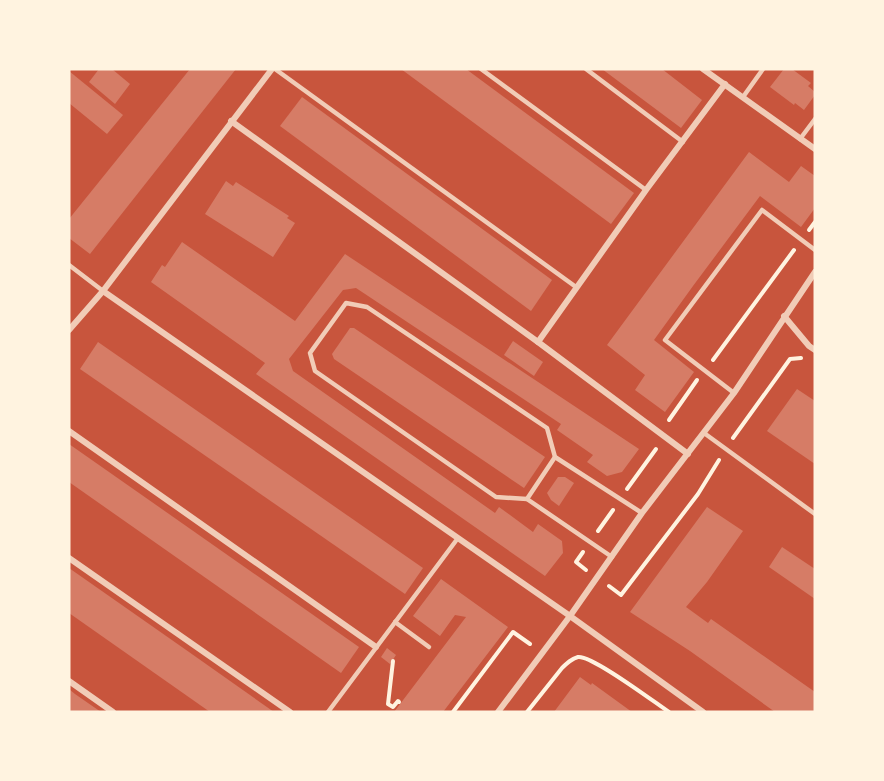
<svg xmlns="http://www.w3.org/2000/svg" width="884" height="781" viewBox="0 0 884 781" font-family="Barlow,sans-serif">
  <rect width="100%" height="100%" fill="#c8553d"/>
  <g fill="#d67c66">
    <polygon points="99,69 112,69 130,84 115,104 89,82"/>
    <polygon points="190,69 236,69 90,254 69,238 69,219"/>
    <polygon points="401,69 466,69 634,193 611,224"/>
    <polygon points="602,69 662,69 702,100 681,128"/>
    <polygon points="784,69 792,69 811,83 808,86 815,92 815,95 804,110 795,103 794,105 770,87"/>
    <polygon points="69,71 123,115 107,134 69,103"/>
    <polygon points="302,97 552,280 531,311 280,126"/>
    <polygon points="749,152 789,182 801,166 815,176 815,208 801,227 760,196 693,286 654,340 694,372 665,412 635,390 645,375 607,345"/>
    <polygon points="226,181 233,186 236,182 289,216 287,218 295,223 273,257 205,214"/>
    <polygon points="182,242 295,321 345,254 639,449 622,472 607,476 587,462 593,455 557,430 561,424 356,288 343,290 289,359 293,371 495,513 499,507 533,532 538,524 562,541 563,553 545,576 256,374 265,363 151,282 162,265 165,267"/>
    <polygon points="350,328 354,328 545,457 524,488 334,359 332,354"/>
    <polygon points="513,341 543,362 534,376 504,355"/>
    <polygon points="98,342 423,568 405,594 80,369"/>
    <polygon points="797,389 815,401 815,464 767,431"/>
    <polygon points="69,444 359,647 341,673 69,482"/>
    <polygon points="558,477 565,477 574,483 559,506 551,500 547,493"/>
    <polygon points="707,507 743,531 707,582 686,607 708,623 711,619 815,692 815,712 775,712 690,651 630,612"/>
    <polygon points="782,547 815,569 815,599 769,567"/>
    <polygon points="69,568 189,652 274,712 210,712 69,613"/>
    <polygon points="441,579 508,627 443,712 394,712 466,617 455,615 440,636 413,616"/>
    <polygon points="387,648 396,655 390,664 381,657"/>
    <polygon points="580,677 591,685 592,683 632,712 554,712"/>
    <polygon points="69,689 75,694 101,712 69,712"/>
  </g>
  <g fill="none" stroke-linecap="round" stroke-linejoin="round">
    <g stroke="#fff3e0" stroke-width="4">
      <polyline points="809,230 815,222"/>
      <polyline points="713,360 794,250"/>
      <polyline points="669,420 697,380"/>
      <polyline points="733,438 790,359 801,358"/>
      <polyline points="627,489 656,449"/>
      <polyline points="598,531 613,510"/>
      <polyline points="583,552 576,562 586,570"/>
      <polyline points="609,586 621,595 698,494 719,460"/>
      <polyline points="393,661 388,704 393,707 398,701 399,702"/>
      <polyline points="453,712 513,632 530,644"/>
      <path d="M 527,712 L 562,668 C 567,663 571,659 578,657 C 592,655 654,702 669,712"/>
    </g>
    <g stroke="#f1ccb7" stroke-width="4.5">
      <polyline points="275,69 576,287"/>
      <polyline points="481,69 646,190"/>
      <polyline points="586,69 683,142"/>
      <polyline points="743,97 763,69"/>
      <polyline points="800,139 815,119"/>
      <polyline points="69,265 103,291"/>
      <polyline points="734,393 665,340 762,210 815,250"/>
      <polyline points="704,433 815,514"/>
      <polyline points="527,499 555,457"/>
      <polyline points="612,557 527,499 496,497 315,371 310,353 346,303 367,307 547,428 555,457 642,513"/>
      <polyline points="395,622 429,647"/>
      <polyline points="328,712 458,538"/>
    </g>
    <g stroke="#f1ccb7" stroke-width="6">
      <polyline points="703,69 815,149"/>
      <polyline points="231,121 538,342 688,454"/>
      <polyline points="103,291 570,616 703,712"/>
      <polyline points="784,316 809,346 815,350"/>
      <polyline points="69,330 103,291 272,69"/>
      <polyline points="538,342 646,190 725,84"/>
      <polyline points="69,431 376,647"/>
      <polyline points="69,558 290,712"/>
      <polyline points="69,681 113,712"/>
      <polyline points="498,712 570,616 642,513 734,393 815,272"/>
    </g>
  </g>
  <rect width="884" height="781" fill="none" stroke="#fff3e0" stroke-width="141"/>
</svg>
